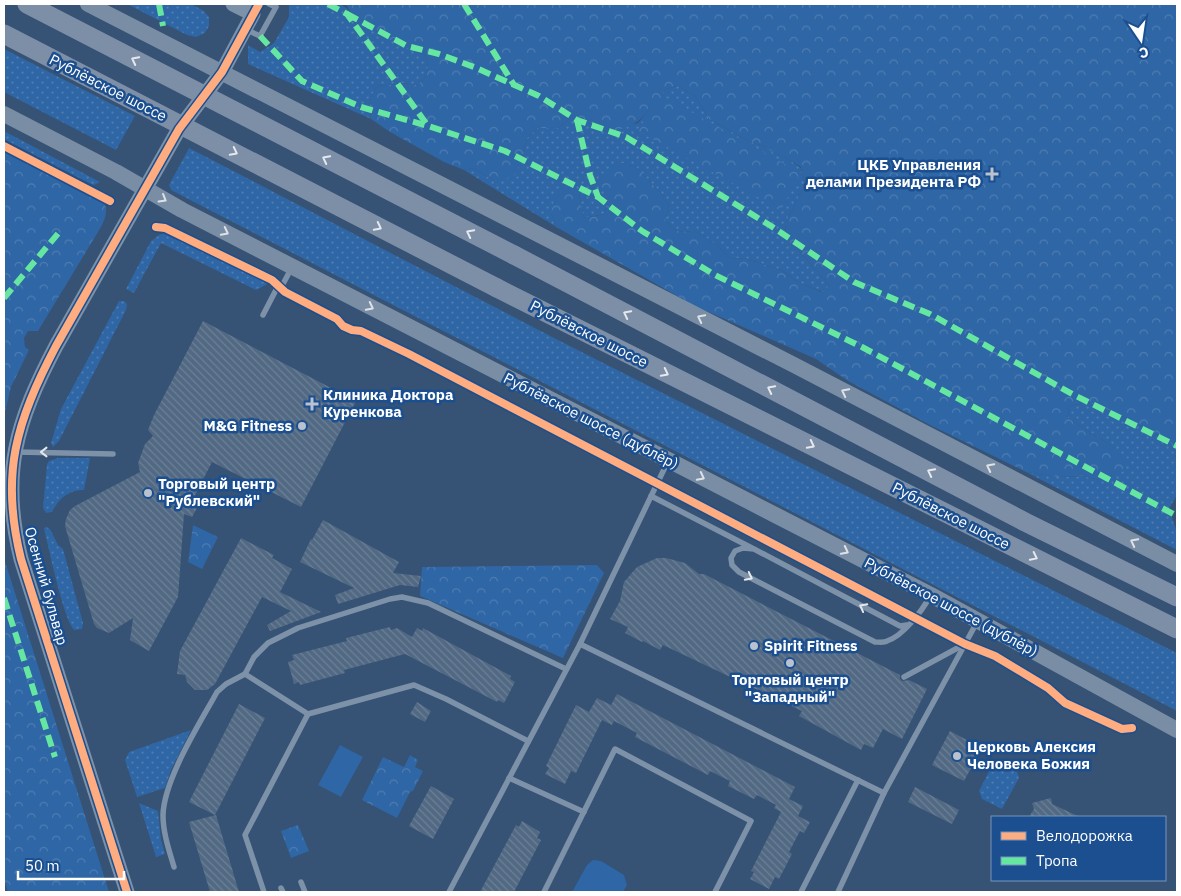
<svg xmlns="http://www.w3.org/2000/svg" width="1181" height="896" viewBox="0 0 1181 896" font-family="'IBM Plex Sans',sans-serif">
  <defs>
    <pattern id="grass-dots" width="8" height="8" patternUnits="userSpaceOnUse" patternTransform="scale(1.25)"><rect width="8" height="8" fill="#2f66a5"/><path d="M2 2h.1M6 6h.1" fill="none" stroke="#4e7db2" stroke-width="1.8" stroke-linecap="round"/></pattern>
    <pattern id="forest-crowns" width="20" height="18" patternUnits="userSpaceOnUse" patternTransform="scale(1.25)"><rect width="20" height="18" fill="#2f66a5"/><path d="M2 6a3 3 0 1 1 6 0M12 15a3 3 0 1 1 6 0" fill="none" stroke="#4e7db2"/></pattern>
    <pattern id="building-back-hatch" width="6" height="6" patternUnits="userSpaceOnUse" patternTransform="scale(1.25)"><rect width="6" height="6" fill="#526984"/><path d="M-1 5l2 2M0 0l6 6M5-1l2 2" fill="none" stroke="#6c8096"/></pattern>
  </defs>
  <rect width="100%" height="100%" fill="#365274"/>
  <g fill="url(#grass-dots)">
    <polygon points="127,4 191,4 204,11 209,17 209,26 205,33 196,37 187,35"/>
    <path d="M 289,4 L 340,4 C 350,9 355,18 365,24 C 384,37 404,47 425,55 C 430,69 429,76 417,85 L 404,83 L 377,86 L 369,101 L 371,119 L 248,64 L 248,45 L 260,52 L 274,43 L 289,17 Z"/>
    <polygon points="4,49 135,116 116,150 4,92"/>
    <polygon points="678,86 695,96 709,119 750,142 764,146 775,154 788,159 801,168 805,184 786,222 785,238 802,254 829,285 825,293 800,283 781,270 747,259 730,258 718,246 697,232 677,231 665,221 669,206 661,193 636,167 621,163 607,194 605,214 584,218 579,194 551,214 558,228 464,170 473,168 493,180 521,161 527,138 537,128 559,128 569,119 591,119 606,132 638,123 666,89"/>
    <polygon points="4,131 100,182 94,185 89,183 4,139"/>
    <polygon points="189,148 558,340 1177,653 1177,711 171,190 169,185"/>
    <polygon points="165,233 175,236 271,282 256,290 161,243 134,293 126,289 151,241 159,235"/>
    <polygon points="119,301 124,301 127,304 126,310 59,441 53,447 51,443 61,409"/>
    <polygon points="1091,402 1135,422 1171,443 1177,460 1177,495 1169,509 1177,532 1177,550 1026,472 1057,477 1082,476 1100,480 1115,448 1068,418 1069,406"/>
    <path d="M 58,458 L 90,458 L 84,490 C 69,490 59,498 52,512 L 46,513 L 43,508 L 47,464 L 49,461 Z"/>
    <path d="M 46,527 L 50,529 L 58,545 L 63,549 L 83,623 L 82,629 L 74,630 C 63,617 50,553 45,533 L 44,528 Z"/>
    <polygon points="191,730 171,770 165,788 137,797 125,760 129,752"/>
    <polygon points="995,760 1017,771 1019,778 1002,809 982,799 979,791"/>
    <polygon points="139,803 158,811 161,840 165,854 156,857"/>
  </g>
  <g fill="url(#forest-crowns)">
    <path d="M 346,4 L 1177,4 L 1177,460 L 1171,443 L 1135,422 L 1091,402 L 1069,406 L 1068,418 L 1115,448 L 1129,460 L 1124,471 L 1100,480 L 1082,476 L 1057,477 L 1026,472 L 930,425 L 848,381 L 816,359 L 693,305 L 558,228 L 551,214 L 555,194 L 568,186 L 579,194 L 584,218 L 605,214 L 607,194 L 600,184 L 603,173 L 621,163 L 636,167 L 661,193 L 669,206 L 665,221 L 677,231 L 697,232 L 718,246 L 730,258 L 747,259 L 781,270 L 800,283 L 824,293 L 829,285 L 802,254 L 785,238 L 786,222 L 805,184 L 801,167 L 788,159 L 775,154 L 764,146 L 750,142 L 709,119 L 695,96 L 678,86 L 666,89 L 661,95 L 801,173 L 781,210 L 638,131 L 653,105 C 636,126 633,127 606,132 L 591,119 L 569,119 L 559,128 L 537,128 L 527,138 L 521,161 L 514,177 L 493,180 L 473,168 L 464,170 L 444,162 L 390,132 L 371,119 L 369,101 L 377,86 L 404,83 L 417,85 C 429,76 430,69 425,55 C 401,45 357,29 346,4 Z"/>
    <path d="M 4,151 L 100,199 C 110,206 106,217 101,227 L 38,331 L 28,331 L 24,338 L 25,347 L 29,350 L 11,387 L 4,416 Z"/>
    <polygon points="193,525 218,537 202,569 188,562"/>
    <polygon points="4,558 109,892 8,892 4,879"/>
    <polygon points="597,565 604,573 563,658 420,596 422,567"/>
    <polygon points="410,755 418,760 415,767 423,771 413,791 410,792 397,818 362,800 383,757 404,767"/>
    <polygon points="298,825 309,851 291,858 281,831"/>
  </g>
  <g fill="#2f66a5">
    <polygon points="340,745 363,757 341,797 318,785"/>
    <polygon points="593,860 601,861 624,875 627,885 623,892 572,892 587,865"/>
  </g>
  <g fill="url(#building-back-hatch)">
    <polygon points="203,321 356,401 301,507 212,462 191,503 197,508 192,517 184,514 178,597 149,651 130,640 133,618 109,633 97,628 94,624 65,526 66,519 70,510 75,506 140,472 138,463 145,444 153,436 148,430 154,415"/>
    <polygon points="323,520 399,562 393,573 421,576 418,587 400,585 338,604 335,595 354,588 300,562 311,539 312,540"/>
    <polygon points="241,538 274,555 272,558 292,569 280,592 321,612 270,631 267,625 291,611 262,597 215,684 207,690 195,690 187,682 185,675 177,674 180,651"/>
    <polygon points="657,558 666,558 685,563 699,574 704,574 900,675 900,679 902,681 909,680 927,689 902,739 883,729 873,748 864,744 861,750 799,716 802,711 663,645 660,650 643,641 642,642 625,633 628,627 610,619 620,601 624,582 637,567"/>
    <polygon points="390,627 391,630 397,628 412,637 417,628 422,631 423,628 511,676 510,679 515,682 504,703 498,700 497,702 405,654 344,670 345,673 300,685 299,682 294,684 288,662 294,660 292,655 347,641 346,638"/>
    <polygon points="617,694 795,787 789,799 803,806 798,816 810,822 804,833 800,831 789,852 792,854 779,879 775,877 769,889 750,879 754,872 751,871 781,812 774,808 776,805 757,795 754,799 728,786 730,781 710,771 708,775 635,737 637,733 614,721 612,725 602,720 576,773 571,771 565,784 545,774 549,768 546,766 576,705 589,712 597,698 611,705"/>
    <polygon points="417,702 431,711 425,722 410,714"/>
    <polygon points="239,704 265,718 215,815 189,802"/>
    <polygon points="950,731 982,748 964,781 932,765"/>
    <polygon points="431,786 454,799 433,839 409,826"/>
    <polygon points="915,787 959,810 952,824 908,802"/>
    <polygon points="1051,798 1052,804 1080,817 1029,817 1034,809 1032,803"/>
    <polygon points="216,815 239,892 210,892 189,822"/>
    <polygon points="522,821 540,832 537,838 541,840 514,892 480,892 516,825 519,827"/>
  </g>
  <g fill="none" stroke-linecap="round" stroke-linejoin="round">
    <g stroke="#7d92a8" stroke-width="5.5">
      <polyline points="245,29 260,36 276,7 269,4"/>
      <polyline points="263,315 278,286 283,284 291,269"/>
      <polyline points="16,452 113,454"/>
      <polyline points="651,496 752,548"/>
      <path d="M 907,625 L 900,626 L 754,549 L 743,548 L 735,551 L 731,558 L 732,565 L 739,572 L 875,642 C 879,642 884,643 887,641 C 903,636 921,612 930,597"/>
      <polyline points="580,644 884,793"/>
      <polyline points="904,677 965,644"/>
      <polyline points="308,714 245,674 254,657 268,643 298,628 390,599 402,597 428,603 566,669"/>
      <polyline points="509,778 584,812"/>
      <path d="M 174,867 C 169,850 163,833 163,815 C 164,779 200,723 217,692 L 226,684 L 245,674"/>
      <polyline points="301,882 305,892"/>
      <polyline points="281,888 283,892"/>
      <polyline points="264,892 245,835 308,714 414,685 446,699 528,741"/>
      <polyline points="449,892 580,644 668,461"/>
      <polyline points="544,892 615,749 751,821 715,892"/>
      <polyline points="801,892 858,780"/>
      <polyline points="838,892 884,793 977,622"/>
    </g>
    <path stroke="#7d92a8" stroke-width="15" d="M 127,892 L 21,559 C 0,474 16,422 56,346 L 179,129 L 222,72 L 253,14 L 233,4"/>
    <g stroke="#798da4" stroke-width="16">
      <polyline points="88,4 794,365 1177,564"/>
      <polyline points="4,114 116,172 182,210 931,595 1177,730"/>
    </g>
    <g stroke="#7d8ea7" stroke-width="19">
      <polyline points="514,255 1025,522 1177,597"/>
      <polyline points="497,288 1177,629"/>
    </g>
    <g stroke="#7d8ea7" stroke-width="19">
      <polyline points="27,4 514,255"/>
      <polyline points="4,34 497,288"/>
    </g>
    <g stroke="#66e7a1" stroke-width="6" stroke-dasharray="12 6" stroke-linecap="butt">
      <polyline points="159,4 163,26"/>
      <polyline points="328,4 347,14 428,126"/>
      <polyline points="464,4 514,85"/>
      <polyline points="347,14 407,46 439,54 474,67 539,96 577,120 626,137 771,226 854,282 930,314 1074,395 1177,446"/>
      <polyline points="260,36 302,81 361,107 428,126 505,151 598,197 642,231 715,275 862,347 1177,516"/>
      <polyline points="577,120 590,175 598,197"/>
      <polyline points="4,298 61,230"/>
      <polyline points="4,598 55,757"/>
    </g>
    <g stroke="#1b4f8f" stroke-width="11">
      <g id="cycleway">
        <polyline points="4,146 110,201"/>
        <polyline points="156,227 165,228 272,280 285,292 337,319 343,326 352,330 361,331 409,354 965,644 995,656 1048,688 1065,703 1122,729 1132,728"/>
        <path d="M 127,892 L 21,559 C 0,474 16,422 56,346 L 179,129 L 222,72 L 259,4"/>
      </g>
    </g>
    <use href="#cycleway" stroke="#ffac80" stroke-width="8"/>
  </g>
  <defs><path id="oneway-chevron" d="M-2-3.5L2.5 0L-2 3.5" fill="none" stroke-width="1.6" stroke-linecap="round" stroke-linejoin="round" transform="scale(1.25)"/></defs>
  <g stroke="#e5e8ed">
    <use href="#oneway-chevron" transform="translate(135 60) rotate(-153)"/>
    <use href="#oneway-chevron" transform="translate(234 152) rotate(27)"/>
    <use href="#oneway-chevron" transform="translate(326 159) rotate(-153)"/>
    <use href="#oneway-chevron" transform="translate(378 227) rotate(27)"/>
    <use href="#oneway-chevron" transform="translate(470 233) rotate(-153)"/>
    <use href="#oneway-chevron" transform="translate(627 314) rotate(-153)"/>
    <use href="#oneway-chevron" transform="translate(665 373) rotate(27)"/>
    <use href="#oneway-chevron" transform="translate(771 389) rotate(-153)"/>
    <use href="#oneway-chevron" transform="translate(811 445) rotate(27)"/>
    <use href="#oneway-chevron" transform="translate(931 472) rotate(-153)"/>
    <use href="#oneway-chevron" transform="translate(1034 557) rotate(26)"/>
  </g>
  <g stroke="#dee2e8">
    <use href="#oneway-chevron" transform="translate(163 199) rotate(30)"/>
    <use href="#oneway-chevron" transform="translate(225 232) rotate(27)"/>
    <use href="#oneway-chevron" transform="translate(370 307) rotate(27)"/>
    <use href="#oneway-chevron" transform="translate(701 318) rotate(-153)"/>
    <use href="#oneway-chevron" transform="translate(845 392) rotate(-153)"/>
    <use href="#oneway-chevron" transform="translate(990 467) rotate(-153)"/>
    <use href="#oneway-chevron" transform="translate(701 477) rotate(27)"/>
    <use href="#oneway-chevron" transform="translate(1134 542) rotate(-153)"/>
    <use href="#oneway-chevron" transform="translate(845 551) rotate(27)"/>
  </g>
  <g stroke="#e5e9ee">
    <use href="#oneway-chevron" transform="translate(44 452) rotate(-180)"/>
    <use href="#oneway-chevron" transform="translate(749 577) rotate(27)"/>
    <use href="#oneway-chevron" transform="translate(863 607) rotate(-152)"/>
  </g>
  <g fill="#b9c2ce" stroke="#1b4f8f" stroke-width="2">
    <path d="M989.5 166.5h5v5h5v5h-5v5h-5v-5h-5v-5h5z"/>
    <path d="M309.5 396.5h5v5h5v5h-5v5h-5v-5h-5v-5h5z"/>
    <circle cx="302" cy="426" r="5"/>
    <circle cx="148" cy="493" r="5"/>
    <circle cx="754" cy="646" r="5"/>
    <circle cx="790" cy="663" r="5"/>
    <circle cx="957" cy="756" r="5"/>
  </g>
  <g text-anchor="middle" stroke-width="5" stroke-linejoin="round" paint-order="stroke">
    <g font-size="15" fill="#fff" stroke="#1b4f8f">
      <text transform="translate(108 88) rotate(27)" y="5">Рублёвское шоссе</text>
      <text transform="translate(589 334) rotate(27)" y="5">Рублёвское шоссе</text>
      <text transform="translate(591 421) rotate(27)" y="5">Рублёвское шоссе (дублёр)</text>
      <text transform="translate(951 516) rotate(27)" y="5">Рублёвское шоссе</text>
      <text transform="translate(46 586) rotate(74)" y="5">Осенний бульвар</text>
      <text transform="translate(951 607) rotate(28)" y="5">Рублёвское шоссе (дублёр)</text>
    </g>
    <g font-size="15" font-weight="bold" fill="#fff" stroke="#1b4f8f" text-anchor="start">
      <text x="981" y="170" text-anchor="end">ЦКБ Управления<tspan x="981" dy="17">делами Президента РФ</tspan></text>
      <text x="323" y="400">Клиника Доктора<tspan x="323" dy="17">Куренкова</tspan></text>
      <text x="292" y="431" text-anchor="end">M&amp;G Fitness</text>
      <text x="158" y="489">Торговый центр<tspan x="158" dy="17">"Рублевский"</tspan></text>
      <text x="764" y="651">Spirit Fitness</text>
      <text x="790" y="685" text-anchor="middle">Торговый центр<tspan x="790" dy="17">"Западный"</tspan></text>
      <text x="967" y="752">Церковь Алексия<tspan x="967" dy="17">Человека Божия</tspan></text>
    </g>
  </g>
  <rect width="1181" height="896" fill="none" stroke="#ffffff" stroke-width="10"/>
  <rect x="991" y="816" width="175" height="65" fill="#1b4f8f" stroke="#7695bc"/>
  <rect x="1001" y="832" width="25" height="8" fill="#ffac80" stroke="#7695bc"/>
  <text x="1036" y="841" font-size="15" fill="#ffffff">Велодорожка</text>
  <rect x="1001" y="857" width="25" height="8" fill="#66e7a1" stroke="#7695bc"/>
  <text x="1036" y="866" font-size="15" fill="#ffffff">Тропа</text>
  <g transform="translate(1141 40) rotate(167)" stroke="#1b4f8f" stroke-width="4" paint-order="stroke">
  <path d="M0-4L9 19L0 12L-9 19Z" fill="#ffffff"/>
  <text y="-8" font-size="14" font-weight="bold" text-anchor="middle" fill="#ffffff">С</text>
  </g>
  <path d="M18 871v8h106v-8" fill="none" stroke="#ffffff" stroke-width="2.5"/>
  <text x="25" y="871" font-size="15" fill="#ffffff" stroke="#1b4f8f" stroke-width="4" paint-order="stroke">50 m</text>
</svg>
